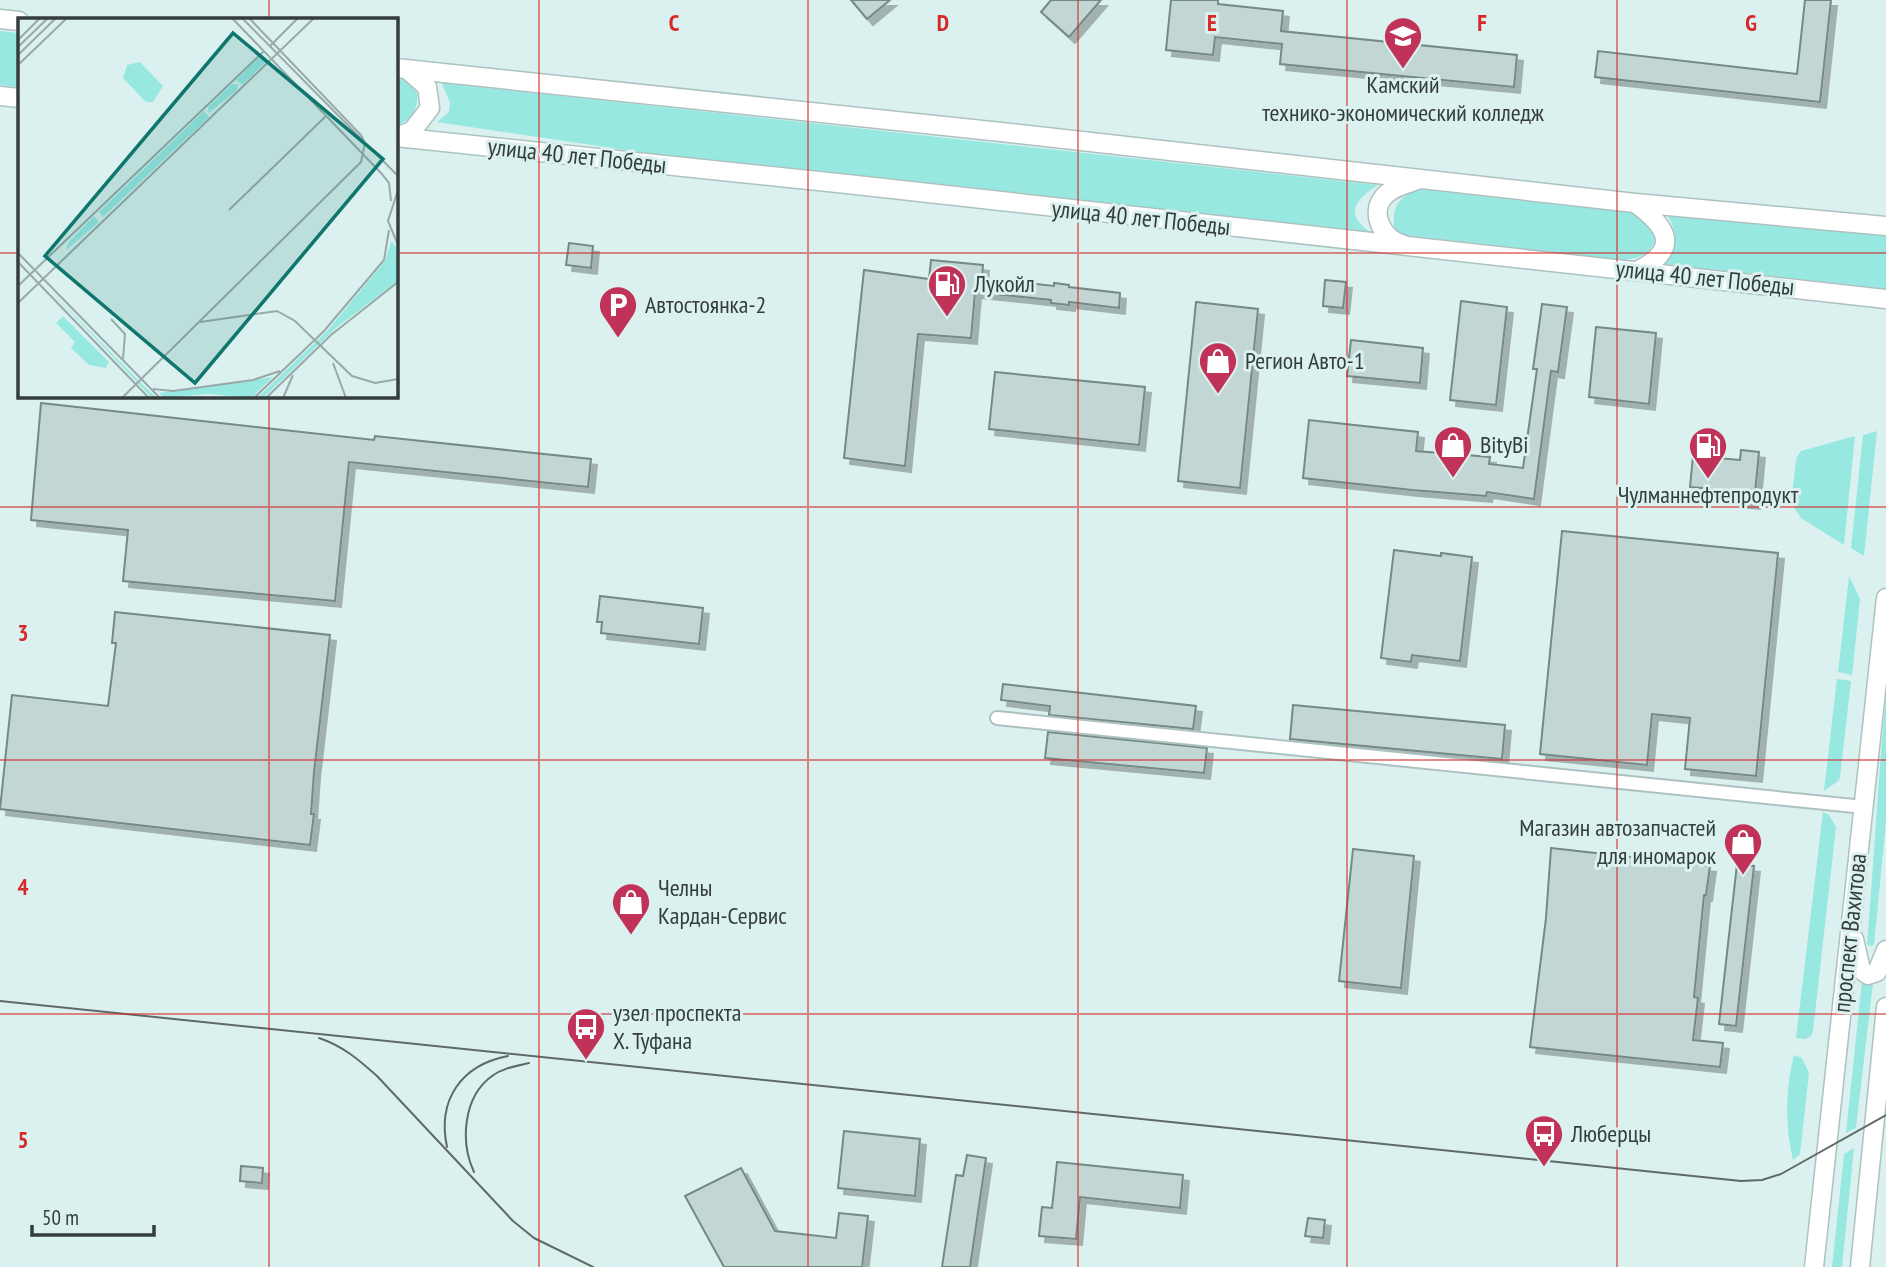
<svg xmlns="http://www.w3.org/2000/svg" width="1886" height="1267" viewBox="0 0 1886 1267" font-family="'PT Sans Narrow',sans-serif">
  <defs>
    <filter id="shadow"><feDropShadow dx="6" dy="6" stdDeviation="0" flood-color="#0004"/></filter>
  </defs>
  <rect width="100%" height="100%" fill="#dbf1ef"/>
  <g fill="#98e8e2">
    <polygon points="0,31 19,33 19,87 0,85"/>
    <path d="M 396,78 C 427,81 422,117 396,126 Z"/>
    <path d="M 442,83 L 1378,185 C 1353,201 1344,215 1373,234 L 969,187 L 665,156 L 437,122 L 449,112 L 450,103 Z"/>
    <path d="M 1418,189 L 1632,210 L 1650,223 L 1656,237 C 1651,255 1640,258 1623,260 L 1401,235 L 1394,227 C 1392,205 1399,198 1418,189 Z"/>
    <path d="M 1667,215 L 1886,235 L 1886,289 L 1664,264 C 1676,248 1679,232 1667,215 Z"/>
    <polygon points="1877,431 1864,556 1851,548 1863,435"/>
    <polygon points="1855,436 1844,545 1801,518 1795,509 1792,497 1796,459 1801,451"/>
    <polygon points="1849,576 1860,599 1852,675 1838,672"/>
    <polygon points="1837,679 1851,681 1840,777 1838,781 1824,791"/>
    <path d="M 1886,697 L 1886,822 L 1874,945 L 1870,946 L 1867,944 C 1874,861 1878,779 1886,697 Z"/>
    <polygon points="1823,812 1829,815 1836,827 1813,1031 1811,1036 1805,1039 1796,1038"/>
    <polygon points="1862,981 1873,983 1856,1128 1846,1133"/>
    <path d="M 1794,1055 L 1802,1058 L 1809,1073 L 1800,1154 L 1793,1160 C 1785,1126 1785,1090 1794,1055 Z"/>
    <polygon points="1854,1148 1842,1267 1832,1267 1844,1154"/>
  </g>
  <g fill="#c2d7d5" stroke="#758987" stroke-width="2" filter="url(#shadow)">
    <polygon points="851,0 890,0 867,19"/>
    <polygon points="1051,0 1101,0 1069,37 1041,12"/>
    <polygon points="1171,0 1218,0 1218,4 1283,11 1281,31 1517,55 1514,87 1280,64 1282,44 1215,37 1213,55 1166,50"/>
    <polygon points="1805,0 1831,0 1820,102 1595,77 1598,51 1797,74"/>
    <polygon points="569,243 593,246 591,268 566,265"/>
    <polygon points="931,260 983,265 982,278 1054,286 1054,283 1069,285 1069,287 1120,293 1119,308 1069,302 1069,305 1051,303 1051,300 975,292 971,338 918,334 905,466 844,458 864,270 929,279"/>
    <polygon points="1325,280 1346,282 1343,308 1323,306"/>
    <polygon points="1461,301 1507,307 1496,405 1450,400"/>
    <polygon points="1196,302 1258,309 1240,488 1178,481"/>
    <polygon points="1542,304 1567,307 1558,372 1551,371 1534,499 1487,492 1486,496 1412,490 1303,478 1309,420 1418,432 1416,451 1490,457 1489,464 1523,468 1537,369 1533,369"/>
    <polygon points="1596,327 1656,333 1649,404 1589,397"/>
    <polygon points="1351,340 1423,348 1420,383 1347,376"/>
    <polygon points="995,372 1145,387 1139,445 989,429"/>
    <polygon points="41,403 374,440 375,436 591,459 588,487 349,462 335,601 123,581 128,530 31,520"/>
    <polygon points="1741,450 1759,452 1754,503 1736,501 1737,491 1690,487 1693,456 1740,460"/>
    <polygon points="1562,531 1778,553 1756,776 1685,769 1690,718 1652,714 1647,765 1540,754"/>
    <polygon points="1394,550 1441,556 1441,553 1472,557 1460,661 1412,655 1411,662 1381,658"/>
    <polygon points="600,596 703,608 699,644 601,633 602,622 597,622"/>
    <polygon points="115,612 330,635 314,772 311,814 314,814 310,845 0,809 12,695 108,706 116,643 112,643"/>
    <polygon points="1003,684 1196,706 1193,729 1049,715 1050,706 1001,700"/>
    <polygon points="1293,705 1505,725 1502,759 1290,739"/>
    <polygon points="1048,732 1207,748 1204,773 1045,758"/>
    <polygon points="1551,848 1710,866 1706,895 1704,895 1694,997 1698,998 1693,1040 1723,1043 1720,1067 1530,1047 1546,918"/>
    <polygon points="1353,849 1414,856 1401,988 1339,981"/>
    <polygon points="1737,864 1754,866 1736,1026 1719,1024"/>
    <polygon points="844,1131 920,1139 915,1196 838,1188"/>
    <polygon points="967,1155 986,1158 970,1267 942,1267 956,1175 963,1176"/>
    <polygon points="1057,1162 1183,1175 1180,1208 1080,1197 1076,1239 1039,1236 1042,1207 1052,1208"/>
    <polygon points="241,1166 263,1168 262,1183 240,1181"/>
    <polygon points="741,1168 775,1231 836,1238 839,1213 868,1216 862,1267 724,1267 685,1196"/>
    <polygon points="1308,1218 1325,1220 1323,1238 1305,1236"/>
  </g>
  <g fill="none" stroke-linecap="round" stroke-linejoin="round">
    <g stroke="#adc2c0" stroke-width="16">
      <polyline id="street" points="997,718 1864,807"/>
    </g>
    <g stroke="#adc2c0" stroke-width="21">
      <g id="secondary">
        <polyline points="0,19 19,21"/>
        <polyline points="396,68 1001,132 1635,203 1886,226"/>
        <polyline points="0,96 19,98"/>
        <polyline points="396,137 847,184 1886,299"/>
        <polyline points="396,137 412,131 430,108 427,87 408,70"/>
        <path d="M 1635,203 C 1668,227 1681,249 1637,271"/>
        <path d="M 1402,244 C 1385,240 1370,216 1382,199 C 1389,188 1405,185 1417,180"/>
        <polyline points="1854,939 1861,970 1868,975 1877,972 1886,950"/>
        <polyline points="1814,1267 1886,598"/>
        <polyline points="1860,1267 1886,1007"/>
      </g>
    </g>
    <use href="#street" stroke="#fff" stroke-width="12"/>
    <use href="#secondary" stroke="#fff" stroke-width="18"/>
    <g stroke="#5e6a69" stroke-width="2">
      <polyline points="0,1001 1741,1181 1762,1180 1781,1174 1886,1115"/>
      <path d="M 319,1038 C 343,1046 359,1060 377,1076 L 513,1221 L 534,1238 L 593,1267"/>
      <path d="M 447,1147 C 437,1100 461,1065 508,1056"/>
      <path d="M 474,1172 C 460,1142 463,1097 492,1076 C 503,1068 516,1066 529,1063"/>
    </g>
  </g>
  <path fill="none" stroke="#d62828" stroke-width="2" stroke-opacity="0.55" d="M 269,0 L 269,19M 539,0 L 539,1267M 808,0 L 808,1267M 1078,0 L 1078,1267M 1347,0 L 1347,1267M 1617,0 L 1617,1267M 0,253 L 19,253M 396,253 L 1886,253M 269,396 L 269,1267M 0,507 L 1886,507M 0,760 L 1886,760M 0,1014 L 1886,1014"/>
  <defs>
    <g id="university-pin" transform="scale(2.0125)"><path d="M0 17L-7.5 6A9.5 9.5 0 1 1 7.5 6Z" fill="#c13259" stroke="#dbf1ef"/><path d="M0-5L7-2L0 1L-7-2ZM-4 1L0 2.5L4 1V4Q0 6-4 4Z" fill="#fff"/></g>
    <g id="fuel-pin" transform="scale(2.0125)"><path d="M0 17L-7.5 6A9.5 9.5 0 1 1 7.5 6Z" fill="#c13259" stroke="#dbf1ef"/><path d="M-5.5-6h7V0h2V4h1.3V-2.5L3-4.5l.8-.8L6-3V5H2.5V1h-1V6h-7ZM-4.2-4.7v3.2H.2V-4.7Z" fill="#fff"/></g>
    <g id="parking-pin" transform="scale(2.0125)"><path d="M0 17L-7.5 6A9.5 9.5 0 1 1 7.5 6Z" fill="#c13259" stroke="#dbf1ef"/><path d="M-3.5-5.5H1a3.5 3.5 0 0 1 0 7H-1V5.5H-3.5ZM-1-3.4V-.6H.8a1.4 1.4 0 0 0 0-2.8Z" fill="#fff"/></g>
    <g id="shop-pin" transform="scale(2.0125)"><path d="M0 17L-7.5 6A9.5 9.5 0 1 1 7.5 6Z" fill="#c13259" stroke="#dbf1ef"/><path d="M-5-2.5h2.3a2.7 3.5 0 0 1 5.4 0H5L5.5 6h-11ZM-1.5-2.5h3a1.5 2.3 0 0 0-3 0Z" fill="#fff"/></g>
    <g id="bus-pin" transform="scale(2.0125)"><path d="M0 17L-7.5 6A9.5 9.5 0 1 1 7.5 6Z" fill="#c13259" stroke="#dbf1ef"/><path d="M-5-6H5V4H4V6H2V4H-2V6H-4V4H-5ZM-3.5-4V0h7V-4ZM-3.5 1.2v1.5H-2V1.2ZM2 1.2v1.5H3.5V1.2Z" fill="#fff"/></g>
  </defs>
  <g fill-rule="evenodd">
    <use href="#university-pin" x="1403" y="36"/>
    <use href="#fuel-pin" x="947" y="284"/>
    <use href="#parking-pin" x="618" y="305"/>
    <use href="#shop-pin" x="1218" y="361"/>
    <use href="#shop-pin" x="1453" y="445"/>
    <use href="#fuel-pin" x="1708" y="446"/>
    <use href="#shop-pin" x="1743" y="842"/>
    <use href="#shop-pin" x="631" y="902"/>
    <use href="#bus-pin" x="586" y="1027"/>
    <use href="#bus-pin" x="1544" y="1134"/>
  </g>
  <g text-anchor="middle" stroke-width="6" stroke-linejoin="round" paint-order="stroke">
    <g font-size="24" fill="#343d3c" stroke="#dbf1ef" text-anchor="start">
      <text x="1403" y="93" text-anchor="middle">Камский<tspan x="1403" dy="28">технико-экономический колледж</tspan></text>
      <text x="974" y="292">Лукойл</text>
      <text x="645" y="313">Автостоянка-2</text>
      <text x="1245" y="369">Регион Авто-1</text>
      <text x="1480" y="453">BityBi</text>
      <text x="1708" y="503" text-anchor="middle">Чулманнефтепродукт</text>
      <text x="1716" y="836" text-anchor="end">Магазин автозапчастей<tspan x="1716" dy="28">для иномарок</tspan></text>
      <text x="658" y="896">Челны<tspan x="658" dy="28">Кардан-Сервис</tspan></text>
      <text x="613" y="1021">узел проспекта<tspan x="613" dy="28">Х. Туфана</tspan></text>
      <text x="1571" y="1142">Люберцы</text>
    </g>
    <g font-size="24" fill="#343d3c" stroke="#dbf1ef">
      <text transform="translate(577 156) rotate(6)" y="8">улица 40 лет Победы</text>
      <text transform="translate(1141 218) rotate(6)" y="8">улица 40 лет Победы</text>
      <text transform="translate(1705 278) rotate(6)" y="8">улица 40 лет Победы</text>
      <text transform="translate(1850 933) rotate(-84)" y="8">проспект Вахитова</text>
    </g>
  </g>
  <g transform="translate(18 18)">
    <rect width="380" height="380" fill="#dbf1ef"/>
    <path d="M 244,36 L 250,42 L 224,67 L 218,62 ZM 122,44 L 145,68 L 135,84 L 128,84 L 105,60 L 109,47 ZM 214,66 L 220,66 L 219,72 L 191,95 L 190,89 ZM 186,93 L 191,99 L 85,199 L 81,194 ZM 76,198 L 81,204 L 48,232 L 50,225 ZM 373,223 L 380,231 L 380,263 L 319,309 L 245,380 L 239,380 L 309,313 L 367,243 ZM 24,264 L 126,368 L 139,380 L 134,380 ZM 45,298 L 91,344 L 88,350 L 71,347 L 53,330 L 57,324 L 38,305 ZM 255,359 L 233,380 L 190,376 L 146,380 L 141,375 Z" fill="#98e8e2"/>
    <path fill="none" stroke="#98a9a7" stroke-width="2" d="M 214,0 L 363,155 L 371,165 L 373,183M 224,0 L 380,158M 0,22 L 22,0M 252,28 L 280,0M 0,29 L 30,0M 0,37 L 38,0M 0,47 L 49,0M 380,172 L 370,203 L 380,227M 211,192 L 308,98M 0,235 L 142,380M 0,244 L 131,380M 0,268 L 246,33M 0,285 L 296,0M 93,301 L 107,316 L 105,341M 182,304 L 259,293 L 277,303 L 334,358 L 357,365 L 380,361M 315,345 L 328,380M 135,371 L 155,373 L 235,362 L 262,353M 104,380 L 343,144 L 347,125 L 343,117 L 231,0M 236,380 L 306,313 L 366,242 L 371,212M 248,380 L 313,317 L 380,264M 265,380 L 275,357"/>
    <path fill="#0f766e" fill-opacity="0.15" stroke="#0f766e" stroke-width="3.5" d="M 215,15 L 365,141 L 177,365 L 27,238 Z"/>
    <rect width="380" height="380" fill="none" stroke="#343d3c" stroke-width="3.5"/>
  </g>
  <g font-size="23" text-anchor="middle" font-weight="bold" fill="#d62828" stroke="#dbf1ef" stroke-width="6" stroke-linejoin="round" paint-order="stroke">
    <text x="674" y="31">C</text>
    <text x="943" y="31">D</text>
    <text x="1212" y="31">E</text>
    <text x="1482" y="31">F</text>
    <text x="1751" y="31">G</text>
    <text x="23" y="641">3</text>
    <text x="23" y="895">4</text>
    <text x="23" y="1148">5</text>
  </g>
  <path d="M32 1225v10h122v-10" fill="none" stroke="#343d3c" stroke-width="3.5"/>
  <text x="42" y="1225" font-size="21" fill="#343d3c" stroke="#dbf1ef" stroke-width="5" paint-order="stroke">50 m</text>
</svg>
